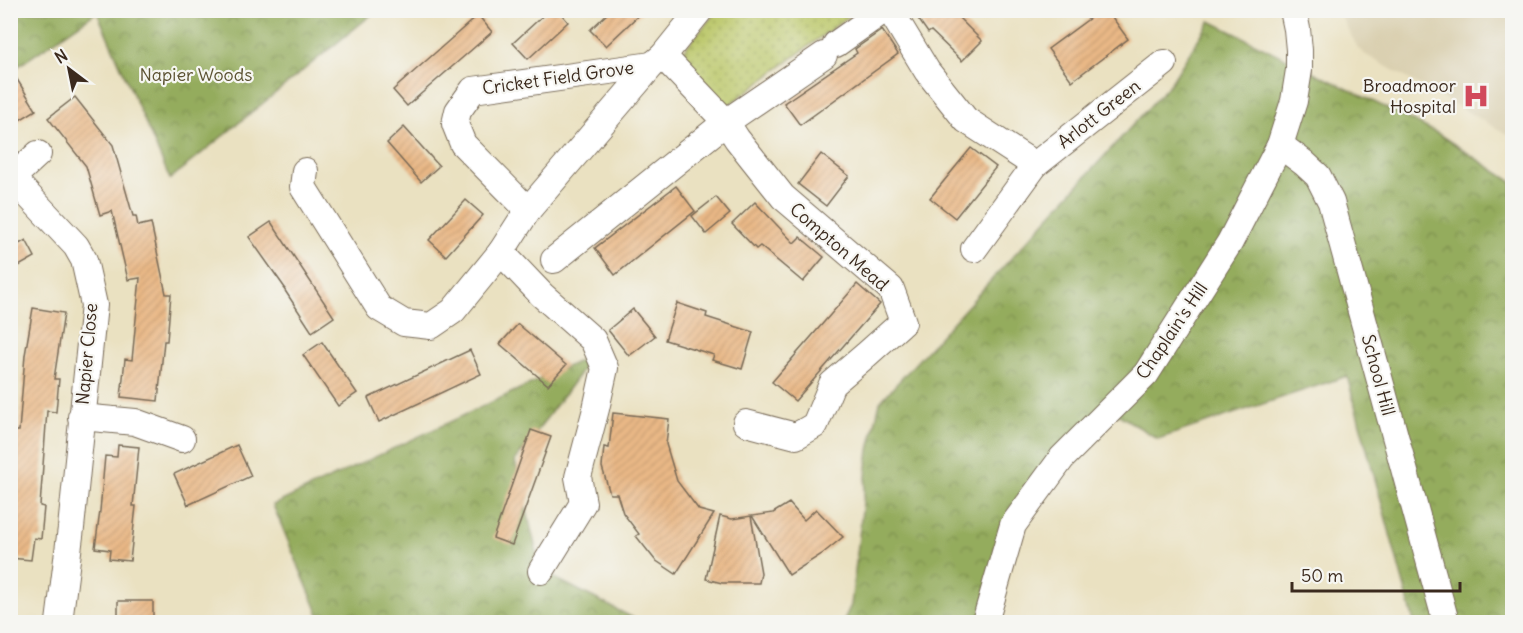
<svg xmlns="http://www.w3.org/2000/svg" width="1523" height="633" viewBox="0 0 1523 633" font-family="Delius,sans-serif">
  <defs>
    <pattern id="forest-crowns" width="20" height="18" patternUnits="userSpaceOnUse" patternTransform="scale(1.5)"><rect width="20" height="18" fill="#94ac5d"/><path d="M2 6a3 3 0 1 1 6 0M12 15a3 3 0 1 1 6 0" fill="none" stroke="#7a8c4c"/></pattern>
    <pattern id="park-dots" width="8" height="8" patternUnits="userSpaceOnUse" patternTransform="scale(1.5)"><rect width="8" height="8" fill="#bbc769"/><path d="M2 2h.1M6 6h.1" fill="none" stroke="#99a256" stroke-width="1.8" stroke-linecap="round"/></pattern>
    <pattern id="building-hatch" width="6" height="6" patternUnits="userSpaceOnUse" patternTransform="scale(1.5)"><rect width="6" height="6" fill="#e9b886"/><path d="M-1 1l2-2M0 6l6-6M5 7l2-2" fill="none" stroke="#c99e73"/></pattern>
  </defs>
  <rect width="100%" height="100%" fill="#f6f6f2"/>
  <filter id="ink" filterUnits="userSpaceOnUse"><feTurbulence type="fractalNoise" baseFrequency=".0167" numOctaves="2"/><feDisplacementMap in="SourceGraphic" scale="12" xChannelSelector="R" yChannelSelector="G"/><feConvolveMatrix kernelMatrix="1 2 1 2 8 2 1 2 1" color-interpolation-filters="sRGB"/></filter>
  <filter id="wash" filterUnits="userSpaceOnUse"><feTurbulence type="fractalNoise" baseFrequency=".008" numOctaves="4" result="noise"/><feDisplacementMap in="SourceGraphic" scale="24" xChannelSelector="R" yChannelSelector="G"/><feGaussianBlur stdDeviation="1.35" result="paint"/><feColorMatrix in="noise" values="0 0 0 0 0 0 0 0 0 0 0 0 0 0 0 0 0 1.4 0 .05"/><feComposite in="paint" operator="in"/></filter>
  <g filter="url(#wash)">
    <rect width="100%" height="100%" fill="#eae1c1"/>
    <polygon fill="#dad0b1" points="1338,11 1512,11 1512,137 1366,55 1358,48"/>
    <g fill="url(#forest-crowns)" stroke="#686b3e" stroke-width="1.5">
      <polygon points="11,11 376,11 170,179 97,12 11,71"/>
      <polygon points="1210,21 1437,133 1512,182 1512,622 1414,622 1347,376 1158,439 1111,410 1013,525 985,622 843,622 851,605 869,450 880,402 1170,84"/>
      <polygon points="594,354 515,461 541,571 641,622 322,622 273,505"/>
    </g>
    <polygon fill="url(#park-dots)" stroke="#7b7844" stroke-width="1.5" points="717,11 856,11 718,113 678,57"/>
    <g id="blocks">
      <g fill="url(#building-hatch)">
        <polygon points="549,10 558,10 568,22 528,59 513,43"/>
        <polygon points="611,10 644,10 606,46 590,30"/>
        <polygon points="912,10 951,10 982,41 962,61 931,31 928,33"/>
        <polygon points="1101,10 1107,10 1128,39 1072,81 1048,49"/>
        <polygon points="478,15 492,32 407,106 393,90"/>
        <polygon points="882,30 898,54 800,125 784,103 857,53 855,49"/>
        <polygon points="10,68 36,110 10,126"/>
        <polygon points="75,97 113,145 133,216 136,216 138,226 151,223 166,294 171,294 167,341 164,341 158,401 121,397 125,359 132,360 140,278 128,280 112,211 100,215 86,166 48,118"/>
        <polygon points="404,127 439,166 421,182 387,143"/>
        <polygon points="971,148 996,167 955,218 930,198"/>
        <polygon points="821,154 849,176 826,206 798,184"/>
        <polygon points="676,186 695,211 615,275 595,248"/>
        <polygon points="716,197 730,214 706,234 692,216"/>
        <polygon points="466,200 483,215 446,256 429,240"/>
        <polygon points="755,202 794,243 800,237 824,257 803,282 760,246 756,249 732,224"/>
        <polygon points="271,222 334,317 312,332 284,289 285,288 249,237"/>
        <polygon points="26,240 35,257 10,271 10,249"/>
        <polygon points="857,284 880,304 795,401 772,382"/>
        <polygon points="677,303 707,313 706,317 753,332 742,369 712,360 714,355 665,340"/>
        <polygon points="33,308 64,313 54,379 59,379 56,412 47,411 40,506 44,507 41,539 34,538 31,560 10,558 10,444 12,431 19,431 25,355"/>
        <polygon points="633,309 655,336 629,356 608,330"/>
        <polygon points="518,324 566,365 548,385 500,344"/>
        <polygon points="322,342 357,393 338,406 303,355"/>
        <polygon points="470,350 481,374 379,422 368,398"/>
        <polygon points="613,413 669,419 666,444 677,481 699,510 714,514 676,574 655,560 636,536 639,534 623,513 617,494 610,494 602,467 604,447 609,448"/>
        <polygon points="531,430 551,437 512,545 493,538"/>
        <polygon points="118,445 139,447 133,506 136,506 130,561 109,559 110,550 95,548 100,511 105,456 117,457"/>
        <polygon points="237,445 251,476 188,505 174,474"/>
        <polygon points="789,503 804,520 816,509 843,537 822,554 789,575 752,516 773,513"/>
        <polygon points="720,516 732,519 751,516 761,573 759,583 722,583 706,579"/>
        <polygon points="118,601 153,601 153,622 118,621"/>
      </g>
    </g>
  </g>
  <g filter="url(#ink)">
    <use href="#blocks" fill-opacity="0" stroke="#786a57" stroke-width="1.5"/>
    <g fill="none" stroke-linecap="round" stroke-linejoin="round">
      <g stroke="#786a57" stroke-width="28">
        <g id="minor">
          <polyline points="890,10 927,71 966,120 1035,165"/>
          <polyline points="836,44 884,10"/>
          <polyline points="663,56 726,122 737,139 783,197 891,289 903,322 866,355 832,384 815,425 796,436 746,423"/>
          <polyline points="1280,145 1304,163 1318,176 1331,202 1446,622"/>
          <polyline points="305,171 303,187 379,308 404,323 431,326 453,311 501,252"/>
          <polyline points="12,178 38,154"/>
          <polyline points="10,180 12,178 76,246 84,260 94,305 71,528 59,622"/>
          <polyline points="528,210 463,144 455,124 458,111 473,90 652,65"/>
          <polyline points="974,249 1035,165 1164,63"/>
          <polyline points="554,260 726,122 824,55"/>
          <polyline points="81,417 135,422 182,439"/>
          <polyline points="541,571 583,503 578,477 596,409 605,368 593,340 542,295 501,252 528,210 652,65 663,56 700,10"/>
          <polyline points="985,622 1013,525 1062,458 1146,374 1230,242 1280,145 1294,101 1299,70 1299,50 1297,29 1293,10"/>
        </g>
      </g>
      <use href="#minor" stroke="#fff" stroke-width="26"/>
    </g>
  </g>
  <defs>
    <g id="hospital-bare" transform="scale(2.07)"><path d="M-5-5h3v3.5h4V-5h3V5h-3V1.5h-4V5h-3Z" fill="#d1495b" stroke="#f6f6f2" stroke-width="2.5" paint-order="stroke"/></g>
  </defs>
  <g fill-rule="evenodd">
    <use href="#hospital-bare" x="1476" y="96"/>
  </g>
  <g text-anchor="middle" stroke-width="4.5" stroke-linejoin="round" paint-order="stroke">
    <g font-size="18" fill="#5b5131" stroke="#f6f6f2">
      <text x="196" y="81">Napier Woods</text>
    </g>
    <g font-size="18" fill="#3b2a1e" stroke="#f6f6f2">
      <text transform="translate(558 78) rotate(-8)" y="6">Cricket Field Grove</text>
      <text transform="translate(1099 114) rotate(-38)" y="6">Arlott Green</text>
      <text transform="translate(839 247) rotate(41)" y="6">Compton Mead</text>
      <text transform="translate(1172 331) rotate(-56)" y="6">Chaplain's Hill</text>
      <text transform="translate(87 354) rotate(-85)" y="6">Napier Close</text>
      <text transform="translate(1378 375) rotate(75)" y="6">School Hill</text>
    </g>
    <g font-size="18" fill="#3b2a1e" stroke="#f6f6f2" text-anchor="end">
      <text x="1456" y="92">Broadmoor<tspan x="1456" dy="21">Hospital</tspan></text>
    </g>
  </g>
  <rect width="1523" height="633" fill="none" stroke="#f6f6f2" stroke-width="36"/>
  <g transform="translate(69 69) rotate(328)" stroke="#f6f6f2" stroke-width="4.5" paint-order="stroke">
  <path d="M0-4.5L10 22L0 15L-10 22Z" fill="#3b2a1e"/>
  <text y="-9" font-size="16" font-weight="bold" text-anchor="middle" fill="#3b2a1e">N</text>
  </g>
  <path d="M1292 582v9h168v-9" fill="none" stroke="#3b2a1e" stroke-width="3"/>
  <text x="1301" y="582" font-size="18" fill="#3b2a1e" stroke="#f6f6f2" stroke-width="4.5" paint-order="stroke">50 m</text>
</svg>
